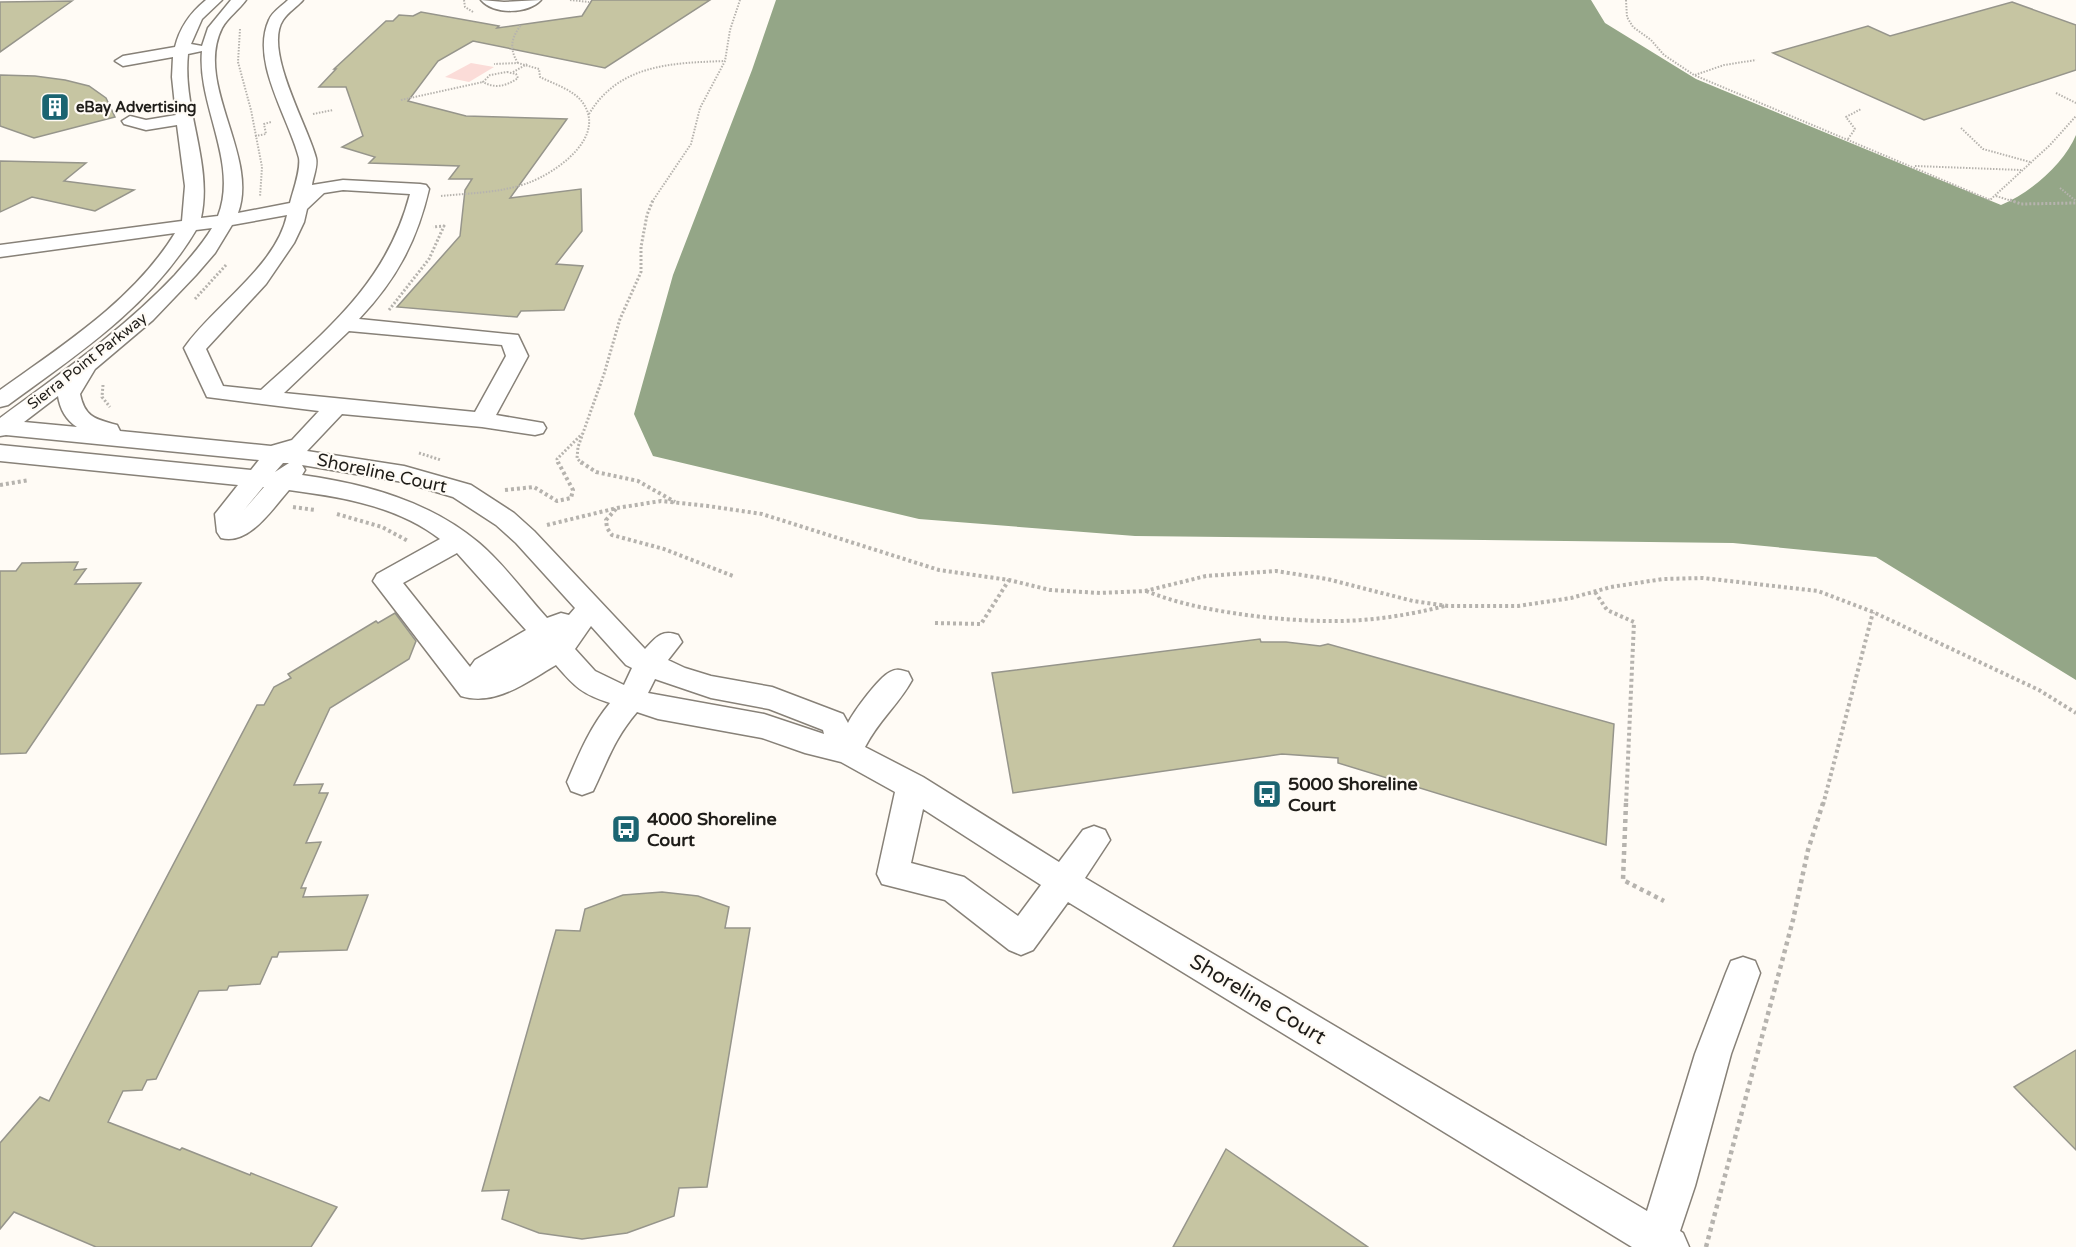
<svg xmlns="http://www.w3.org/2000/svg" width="2076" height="1247" viewBox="0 0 2076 1247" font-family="'Varela Round',sans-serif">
  <rect width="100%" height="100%" fill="#fffbf5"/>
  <polygon fill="#fbdcd8" points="471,63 494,67 469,82 445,77"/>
  <path fill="#94a687" d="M 776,0 L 1591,0 L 1605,23 L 1696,79 L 2001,205 C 2030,193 2064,164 2076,135 L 2076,680 L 1876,557 L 1733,543 L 1135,536 L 919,519 L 653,456 L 634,414 L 673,275 L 752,70 Z"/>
  <g fill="#c6c5a2" stroke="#96958b" stroke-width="1.5">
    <polygon points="592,0 710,0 605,68 473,41 438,61 408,101 466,116 567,119 510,198 581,189 582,231 556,264 583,266 564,310 521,311 517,317 397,307 460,236 465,190 472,179 449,179 459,166 369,163 375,157 342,147 363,136 346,87 319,87 336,69 334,69 386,21 393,21 399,15 413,16 421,12 499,26 497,28 582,16"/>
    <polygon points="72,1 0,52 0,2"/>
    <polygon points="2012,2 2076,25 2076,70 1924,120 1773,53 1868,26 1890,36"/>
    <polygon points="0,75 35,76 65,80 89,86 106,98 115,117 34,138 0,126"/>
    <polygon points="0,161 86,163 64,181 134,190 95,211 32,197 0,212"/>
    <polygon points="78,562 74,570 86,569 75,584 141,583 26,753 0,754 0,571 16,571 22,563"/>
    <polygon points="395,613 416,641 409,659 330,708 294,785 323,784 319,793 328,793 306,843 321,842 301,888 306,888 303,897 368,895 347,950 279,952 277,957 272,957 260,984 229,986 227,990 199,991 156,1079 147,1080 142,1090 123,1091 108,1122 180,1150 182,1148 250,1175 251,1173 337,1207 311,1247 96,1247 14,1212 0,1229 0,1143 40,1097 49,1101 257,705 264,705 274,687 291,678 288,674 376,621 378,623"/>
    <polygon points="1260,639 1261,642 1286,642 1320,646 1328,644 1614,724 1606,845 1338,763 1338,758 1282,754 1013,793 992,673"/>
    <polygon points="662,892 698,896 729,907 725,928 750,928 707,1187 679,1188 674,1216 627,1233 582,1239 539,1233 502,1219 509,1190 482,1191 556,930 580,931 585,909 623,895"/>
    <polygon points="2076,1050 2076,1150 2014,1087"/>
    <polygon points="1226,1149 1368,1247 1173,1247"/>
  </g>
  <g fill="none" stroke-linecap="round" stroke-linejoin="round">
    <g stroke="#878178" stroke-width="3">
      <g id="minor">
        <path d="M 206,0 L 222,0 L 202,19 L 191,44 L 202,46 L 208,28 L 231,0 L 246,0 C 239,10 228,17 222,28 C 194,84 259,156 238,213 L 290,203 C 293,191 301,170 299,158 C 289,118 250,61 269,20 C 272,12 282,6 288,0 L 303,0 C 297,7 288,12 283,20 C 263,50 308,126 316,158 C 318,166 313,177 312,185 L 343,180 L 420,184 L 426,185 L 429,189 C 417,241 396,280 359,319 L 518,335 L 528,356 L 496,415 L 543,423 L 546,428 L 543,433 L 535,435 L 482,427 L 342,414 L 307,451 L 404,466 L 471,485 L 514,513 L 534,531 L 645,649 C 656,637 662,629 678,635 L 682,642 L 668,660 L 685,668 L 711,676 L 772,687 L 843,714 L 848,723 C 854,711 879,677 890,672 C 897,668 901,670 908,672 L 912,680 C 899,704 878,721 865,747 L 923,777 L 1059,862 L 1083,830 L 1094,826 L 1105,830 L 1110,840 L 1085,878 L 1647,1211 L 1695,1054 L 1726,973 L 1731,961 L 1743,957 L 1755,961 L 1760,973 L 1731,1054 L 1695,1186 L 1680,1231 L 1683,1233 L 1689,1247 L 1632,1247 L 1068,902 L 1033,950 L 1021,955 L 1009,950 L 945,900 L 882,884 L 877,874 L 895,792 L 841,762 L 805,753 L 762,738 L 658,719 L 637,712 C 614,739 608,760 593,791 L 582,795 L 571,791 L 567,782 C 579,754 590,727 610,703 C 582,694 575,687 556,665 C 528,681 496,707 461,696 L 373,581 L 377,574 L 440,539 C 397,506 342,497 289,490 C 273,508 249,546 221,538 L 217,532 L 215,514 L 238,485 L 0,461 L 0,445 L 251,470 L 259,460 L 6,435 L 0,436 L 0,418 C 61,373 123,330 175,275 C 188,260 202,245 212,228 L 196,230 C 151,306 78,354 8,405 L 0,407 L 0,390 C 63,345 134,300 175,233 L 0,257 L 0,245 L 182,221 L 185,186 L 177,125 L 146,130 L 124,124 L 122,121 L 130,116 L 146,120 L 176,115 L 172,77 L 173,57 L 123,66 L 115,61 L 123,56 L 175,47 C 180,27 190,13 206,0 ZM 202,51 C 197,105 239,163 218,216 L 201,218 C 213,163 182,109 188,54 ZM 343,190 L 410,194 C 387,283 326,331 261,390 L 223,386 L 206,349 L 266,284 L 294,243 L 304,222 L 307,209 L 324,193 ZM 287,215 C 276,267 213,306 184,348 L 207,397 L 319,411 L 292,440 L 271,446 L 120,431 L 117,425 C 96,419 85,418 80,394 L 95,369 L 153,320 L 196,275 L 215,253 L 232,225 ZM 349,331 L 502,345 L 506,356 L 475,412 L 284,393 ZM 58,396 C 60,409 66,420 77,427 L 24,422 ZM 283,463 L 289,463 L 275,472 ZM 302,465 L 403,482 L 453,497 L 496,525 L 516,543 L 575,608 L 569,615 L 561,613 L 547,618 C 525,594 504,564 479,543 C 429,501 366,484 302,475 L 305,470 ZM 263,487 L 264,487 L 244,510 ZM 457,553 L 526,630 L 475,660 L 470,667 L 403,583 ZM 591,626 L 626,665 L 632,668 L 624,685 L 595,671 L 575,649 ZM 655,679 L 711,698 L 769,709 L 823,730 L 824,734 L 764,714 L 648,693 ZM 923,809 L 1041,885 L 1018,916 L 964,877 L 911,863 Z"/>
        <path d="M 481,0 L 504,2 L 541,0 C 528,14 494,15 481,0 Z"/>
      </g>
    </g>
    <g stroke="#b6b3ae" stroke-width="2" stroke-dasharray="1.5 1.5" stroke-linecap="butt">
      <polyline points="464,0 465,7 473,12"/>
      <polyline points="570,0 589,2"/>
      <polyline points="1626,0 1627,17 1633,27 1651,40 1664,55 1694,75 1990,200 2050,145 2076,116"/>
      <polyline points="240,29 238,62 251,110 262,167 260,197"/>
      <path d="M 518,63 C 509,49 511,38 521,25"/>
      <path d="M 507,72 L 516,74 L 518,78 C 507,86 495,89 483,82 L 490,75 Z"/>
      <polyline points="513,72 527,64"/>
      <polyline points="1695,75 1724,65 1756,60"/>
      <polyline points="2056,93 2076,103"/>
      <polyline points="401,100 483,82"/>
      <polyline points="313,114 333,110"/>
      <path d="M 589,114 C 619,64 672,63 725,61"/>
      <polyline points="1961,128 1983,149 2030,162"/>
      <polyline points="255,136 266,134 264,124 271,122"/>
      <polyline points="1848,139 1855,129 1846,117 1861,109"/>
      <polyline points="1915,166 2021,170"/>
      <polyline points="2060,188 2076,201"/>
      <path d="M 441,196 C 470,193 500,193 528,183 C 555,173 607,138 583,103 C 574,90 554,84 540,77 L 539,69 L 518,63 L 494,64"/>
      <polyline points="1996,196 2015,202"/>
      <polyline points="652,202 691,144 700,108 725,61 730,30 740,0"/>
    </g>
    <g stroke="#b6b3ae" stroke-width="3" stroke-dasharray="2 2" stroke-linecap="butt">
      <polyline points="2010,200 2021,204 2076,203"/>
      <polyline points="195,299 226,265"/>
      <polyline points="389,310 429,259 444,226 433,227"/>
      <polyline points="103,385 102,397 110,407"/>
      <polyline points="419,453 441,460"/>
      <polyline points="558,464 557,459 582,434"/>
      <polyline points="582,464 577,458 578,447 604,374 620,319 641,272 641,247 647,215 653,200"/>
    </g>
    <g stroke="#b6b3ae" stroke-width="4" stroke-dasharray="3 3" stroke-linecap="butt">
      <polyline points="581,462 596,472 638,481 675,502"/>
      <polyline points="0,485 29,480"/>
      <polyline points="505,490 534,487 557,501 571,498 573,490 558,462"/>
      <polyline points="293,507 315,510"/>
      <polyline points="616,509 606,520 607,528 612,535 664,549 733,576"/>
      <polyline points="337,514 382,527 408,541"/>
      <polyline points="547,525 617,508 661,501 708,506 762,514 939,570 1009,580 1050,590 1100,593 1145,591 1206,576 1276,571 1327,579 1413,601 1448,606 1518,606 1571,598 1611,587 1663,579 1703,578 1818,591 1873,612 2039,690 2076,713"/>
      <path d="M 1146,591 C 1184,606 1222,612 1262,617 C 1332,624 1376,623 1445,606"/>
      <polyline points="1595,592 1607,610 1634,622 1626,805"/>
      <polyline points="935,623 981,624 1009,580"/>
      <polyline points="1823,805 1873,612"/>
    </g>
    <g stroke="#b6b3ae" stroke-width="4.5" stroke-dasharray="4 4" stroke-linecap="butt">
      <polyline points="1626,803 1623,880 1664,901"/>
      <polyline points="1706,1247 1793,920 1808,850 1823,803"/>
    </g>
    <use href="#minor" fill="#fff" fill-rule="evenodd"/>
  </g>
  <defs>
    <g id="building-square" transform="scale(1.5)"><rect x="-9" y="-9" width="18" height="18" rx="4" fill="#1b6471" stroke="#fffbf5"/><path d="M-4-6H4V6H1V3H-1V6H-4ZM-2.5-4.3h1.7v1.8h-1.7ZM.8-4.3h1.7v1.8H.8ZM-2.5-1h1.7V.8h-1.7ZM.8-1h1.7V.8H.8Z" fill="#fff"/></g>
    <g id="bus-square" transform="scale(1.5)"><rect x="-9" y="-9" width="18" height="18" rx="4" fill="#1b6471" stroke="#fffbf5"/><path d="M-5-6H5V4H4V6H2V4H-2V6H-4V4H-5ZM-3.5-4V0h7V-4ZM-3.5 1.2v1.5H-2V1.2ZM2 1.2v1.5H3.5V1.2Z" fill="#fff"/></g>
  </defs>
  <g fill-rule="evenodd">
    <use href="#building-square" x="55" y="107"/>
    <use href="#bus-square" x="1267" y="794"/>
    <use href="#bus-square" x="626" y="829"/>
  </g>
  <g text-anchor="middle" stroke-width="4.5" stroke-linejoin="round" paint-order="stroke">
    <g font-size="15" font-weight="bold" fill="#1f1d19" stroke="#fffbf5" text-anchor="start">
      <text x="76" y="112">eBay Advertising</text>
    </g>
    <g font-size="15" fill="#1f1d19" stroke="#fffbf5">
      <text transform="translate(87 361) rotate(-38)" y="5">Sierra Point Parkway</text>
    </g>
    <g font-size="18" fill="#1f1d19" stroke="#fffbf5">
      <text transform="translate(382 473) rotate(12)" y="6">Shoreline Court</text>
    </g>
    <g font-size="18" font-weight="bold" fill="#1f1d19" stroke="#fffbf5" text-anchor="start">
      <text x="1288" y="790">5000 Shoreline<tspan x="1288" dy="21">Court</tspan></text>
      <text x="647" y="825">4000 Shoreline<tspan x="647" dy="21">Court</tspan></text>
    </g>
    <g font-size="21" fill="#1f1d19" stroke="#fffbf5">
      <text transform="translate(1258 999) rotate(31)" y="7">Shoreline Court</text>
    </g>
  </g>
</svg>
